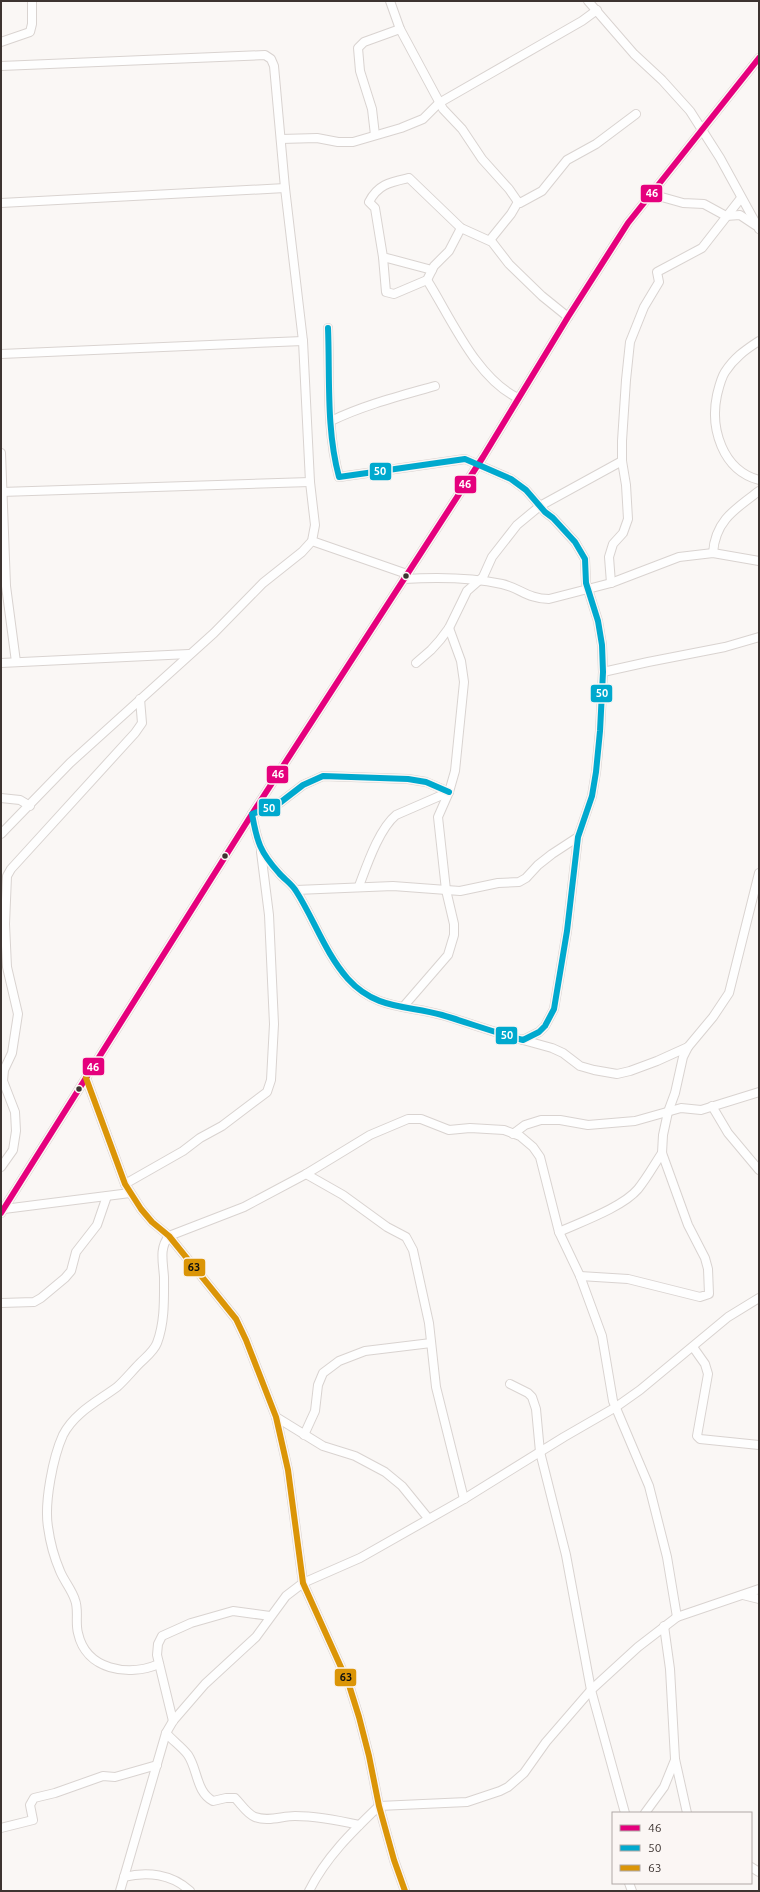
<svg xmlns="http://www.w3.org/2000/svg" width="760" height="1892" viewBox="0 0 760 1892" font-family="Ubuntu,sans-serif">
  <rect width="100%" height="100%" fill="#faf7f5"/>
  <g fill="none" stroke-linecap="round" stroke-linejoin="round">
    <g stroke="#d9d3d0" stroke-width="10">
      <g id="street">
        <polyline points="390,1 400,29 443,109 462,129 482,159 509,189 518,202 520,203 542,191 567,160 596,144 636,114"/>
        <polyline points="588,1 634,54 662,80 690,111 720,158 759,229"/>
        <polyline points="1,42 30,32 32,24 32,1"/>
        <polyline points="1,66 265,55 271,59 274,66 285,188 303,341 310,482 315,525 312,541 302,552 263,583 214,633 70,763 1,834"/>
        <polyline points="375,135 372,109 360,71 358,48 364,42 400,29"/>
        <polyline points="281,139 317,138 338,142 353,142 401,128 423,119 439,103 582,21 597,10"/>
        <polyline points="651,194 683,203 704,204 726,216 740,215 755,225"/>
        <polyline points="1,203 285,188"/>
        <polyline points="490,240 511,214 518,202"/>
        <polyline points="383,257 386,292 394,294 427,280 434,266 449,251 461,228"/>
        <path d="M 432,270 L 383,257 L 375,208 L 369,202 C 378,184 391,182 409,178 L 461,228 L 492,242 L 509,264 L 542,296 L 568,317"/>
        <path d="M 427,280 C 451,318 476,378 518,398"/>
        <path d="M 328,328 C 330,377 326,429 339,477 L 465,459 L 511,479 L 526,490 L 545,512 L 553,518 L 575,542 L 585,559 L 586,583 L 598,621 L 602,645 L 603,672 L 600,731 L 596,772 L 592,796 L 578,837 L 567,931 L 554,1009 L 545,1026 L 539,1032 L 523,1040 C 496,1033 469,1023 442,1015 C 407,1005 376,1010 348,979 C 325,953 314,919 296,891 C 292,884 284,879 279,873 C 260,852 257,842 252,814 L 277,805 L 303,785 L 323,776 L 408,779 L 426,782 L 449,792"/>
        <path d="M 759,341 C 745,350 734,358 725,372 C 721,378 719,387 717,395 C 710,428 722,470 759,480"/>
        <polyline points="1,354 303,341"/>
        <path d="M 331,421 C 364,405 400,396 435,386"/>
        <polyline points="1,453 6,586 16,662"/>
        <polyline points="1,492 310,482"/>
        <polyline points="312,541 407,574"/>
        <path d="M 713,553 C 715,521 735,509 759,491"/>
        <path d="M 404,579 C 437,577 470,577 502,584 C 520,588 528,599 549,599 L 611,583 L 679,557 L 713,553 L 759,561"/>
        <polyline points="611,583 609,557 613,544 623,533 628,519 626,485 622,461 622,441 626,380 630,342 644,307 659,282 657,272 702,248 741,198"/>
        <polyline points="1,663 189,654"/>
        <polyline points="416,663 431,650 440,640 449,628 467,591 483,577 492,557 517,525 540,506 622,461"/>
        <polyline points="603,672 648,662 725,647 759,637"/>
        <polyline points="1,798 20,800 30,806"/>
        <path d="M 359,886 C 367,865 379,829 396,815 L 449,792"/>
        <polyline points="296,890 393,886 460,891 498,883 519,882 526,878 538,865 552,854 578,837"/>
        <polyline points="403,1007 448,955 454,935 454,924 446,890 438,817 449,792 455,771 464,682 461,661 449,628"/>
        <polyline points="523,1040 552,1048 563,1053 580,1066 594,1070 617,1074 630,1071 657,1061 688,1047 713,1017 729,993 759,873"/>
        <polyline points="86,1078 125,1184 141,1209 152,1222 169,1236 236,1319 246,1340 276,1417 288,1470 303,1583 349,1685 359,1717 369,1756 379,1806 394,1860 405,1891"/>
        <polyline points="712,1106 728,1133 759,1170"/>
        <polyline points="513,1134 525,1125 541,1120 560,1120 588,1125 635,1121 681,1108 701,1110 759,1092"/>
        <polyline points="1,1167 13,1150 16,1131 15,1112 3,1081 4,1070 12,1053 18,1014 7,967 5,924 7,876 11,869 135,733 142,723 140,699"/>
        <polyline points="306,1174 343,1195 387,1227 406,1237 413,1250 429,1323 436,1387 464,1499"/>
        <polyline points="125,1184 183,1151 200,1138 222,1126 267,1092 271,1080 274,1024 269,915 261,852"/>
        <polyline points="4,1209 130,1193"/>
        <polyline points="1,1213 252,814 483,457 568,317 628,223 759,58"/>
        <path d="M 559,1232 C 581,1222 623,1207 638,1189 C 647,1178 654,1165 662,1153"/>
        <polyline points="580,1276 628,1279 700,1297 709,1294 708,1269 705,1258 688,1225 662,1153 663,1135 668,1112 675,1093 683,1057 688,1047"/>
        <polyline points="1,1303 34,1302 41,1298 65,1278 71,1271 76,1252 97,1225 107,1196"/>
        <polyline points="693,1347 705,1364 708,1374 697,1436 700,1439 759,1445"/>
        <polyline points="510,1384 528,1393 532,1397 536,1409 540,1452 566,1555 591,1690 625,1813"/>
        <polyline points="276,1417 323,1446 355,1456 385,1472 402,1486 428,1518"/>
        <polyline points="304,1435 315,1411 318,1385 323,1373 339,1361 365,1351 431,1343"/>
        <polyline points="743,1595 759,1599"/>
        <polyline points="664,1626 670,1669 675,1759 687,1813"/>
        <path d="M 159,1664 C 128,1677 86,1670 78,1633 C 75,1622 79,1610 75,1600 C 72,1590 64,1581 60,1571 C 54,1557 50,1542 48,1527 C 44,1503 53,1457 63,1435 C 74,1413 98,1401 117,1387 C 125,1380 132,1371 140,1363 C 146,1357 154,1351 157,1343 C 165,1322 164,1298 164,1277 C 163,1262 159,1248 169,1236 L 244,1207 L 306,1174 L 370,1135 L 408,1119 L 421,1119 L 449,1130 L 470,1128 L 504,1130 L 520,1136 L 533,1147 L 540,1157 L 559,1232 L 580,1276 L 602,1336 L 613,1401 L 649,1486 L 667,1557 L 677,1617"/>
        <polyline points="173,1721 157,1655 158,1644 162,1636 191,1623 233,1611 270,1616"/>
        <path d="M 166,1733 C 173,1741 182,1747 188,1755 C 198,1770 196,1792 213,1801 L 226,1798 L 235,1798 C 241,1804 247,1814 255,1817 C 268,1822 282,1816 295,1816 C 317,1816 337,1820 359,1825"/>
        <polyline points="645,1813 664,1787 675,1760"/>
        <polyline points="1,1828 33,1820 30,1805 34,1798 55,1793 103,1776 115,1777 157,1765"/>
        <polyline points="751,1867 759,1872"/>
        <path d="M 124,1877 C 147,1871 172,1874 190,1891"/>
        <polyline points="629,1883 632,1891"/>
        <polyline points="120,1891 166,1733 173,1721 205,1684 256,1637 286,1596 303,1583 360,1558 464,1499 564,1437 616,1407 640,1390 728,1317 759,1298"/>
        <path d="M 309,1891 C 326,1857 352,1832 379,1806 L 467,1802 L 500,1791 L 508,1787 L 524,1773 L 546,1742 L 591,1690 L 638,1647 L 677,1617 L 759,1589"/>
      </g>
    </g>
    <use href="#street" stroke="#fefefe" stroke-width="8"/>
    <g stroke="#fbf6f4" stroke-width="9">
      <polyline id="bus-1" points="1,1213 252,814 483,457 568,317 628,223 759,58"/>
    </g>
    <g stroke="#fbf6f4" stroke-width="9">
      <path id="bus-2" d="M 328,328 C 330,377 326,429 339,477 L 465,459 L 511,479 L 526,490 L 545,512 L 553,518 L 575,542 L 585,559 L 586,583 L 598,621 L 602,645 L 603,672 L 600,731 L 596,772 L 592,796 L 578,837 L 567,931 L 554,1009 L 545,1026 L 539,1032 L 523,1040 C 496,1033 469,1023 442,1015 C 407,1005 376,1010 348,979 C 325,953 314,919 296,891 C 292,884 284,879 279,873 C 260,852 257,842 252,814 L 277,805 L 303,785 L 323,776 L 408,779 L 426,782 L 449,792"/>
    </g>
    <g stroke="#fbf6f4" stroke-width="9">
      <polyline id="bus-3" points="86,1078 125,1184 141,1209 152,1222 169,1236 236,1319 246,1340 276,1417 288,1470 303,1583 349,1685 359,1717 369,1756 379,1806 394,1860 405,1891"/>
    </g>
    <use href="#bus-1" stroke="#e5007d" stroke-width="6"/>
    <use href="#bus-2" stroke="#00a9ce" stroke-width="6"/>
    <use href="#bus-3" stroke="#db9507" stroke-width="6"/>
  </g>
  <g fill="#3d3431" stroke="#fbf6f4" stroke-width="1.5">
    <circle cx="406" cy="576" r="3.5"/>
    <circle cx="225" cy="856" r="3.5"/>
    <circle cx="79" cy="1089" r="3.5"/>
  </g>
  <g stroke="#fbf6f4" stroke-width="1.5">
    <rect x="640" y="184" width="23" height="19" rx="4" fill="#e5007d"/>
    <rect x="369" y="462" width="23" height="19" rx="4" fill="#00a9ce"/>
    <rect x="454" y="475" width="23" height="19" rx="4" fill="#e5007d"/>
    <rect x="590" y="684" width="23" height="19" rx="4" fill="#00a9ce"/>
    <rect x="266" y="765" width="23" height="19" rx="4" fill="#e5007d"/>
    <rect x="258" y="798" width="23" height="19" rx="4" fill="#00a9ce"/>
    <rect x="495" y="1026" width="23" height="19" rx="4" fill="#00a9ce"/>
    <rect x="82" y="1057" width="23" height="19" rx="4" fill="#e5007d"/>
    <rect x="183" y="1258" width="23" height="19" rx="4" fill="#db9507"/>
    <rect x="334" y="1668" width="23" height="19" rx="4" fill="#db9507"/>
  </g>
  <g font-size="11" text-anchor="middle" font-weight="bold" fill="#fff">
    <text x="652" y="197">46</text>
    <text x="380" y="475">50</text>
    <text x="465" y="488">46</text>
    <text x="602" y="697">50</text>
    <text x="278" y="778">46</text>
    <text x="269" y="812">50</text>
    <text x="507" y="1039">50</text>
    <text x="93" y="1071">46</text>
  </g>
  <g font-size="11" text-anchor="middle" font-weight="bold" fill="#111">
    <text x="194" y="1271">63</text>
    <text x="346" y="1681">63</text>
  </g>
  <rect width="760" height="1892" fill="none" stroke="#3d3431" stroke-width="4"/>
  <rect x="612" y="1812" width="140" height="72" fill="#fbf6f4" stroke="#afa8a6"/>
  <rect x="620" y="1825" width="20" height="6" fill="#e5007d" stroke="#afa8a6"/>
  <text x="648" y="1832" font-size="12" fill="#3d3431">46</text>
  <rect x="620" y="1845" width="20" height="6" fill="#00a9ce" stroke="#afa8a6"/>
  <text x="648" y="1852" font-size="12" fill="#3d3431">50</text>
  <rect x="620" y="1865" width="20" height="6" fill="#db9507" stroke="#afa8a6"/>
  <text x="648" y="1872" font-size="12" fill="#3d3431">63</text>
</svg>
